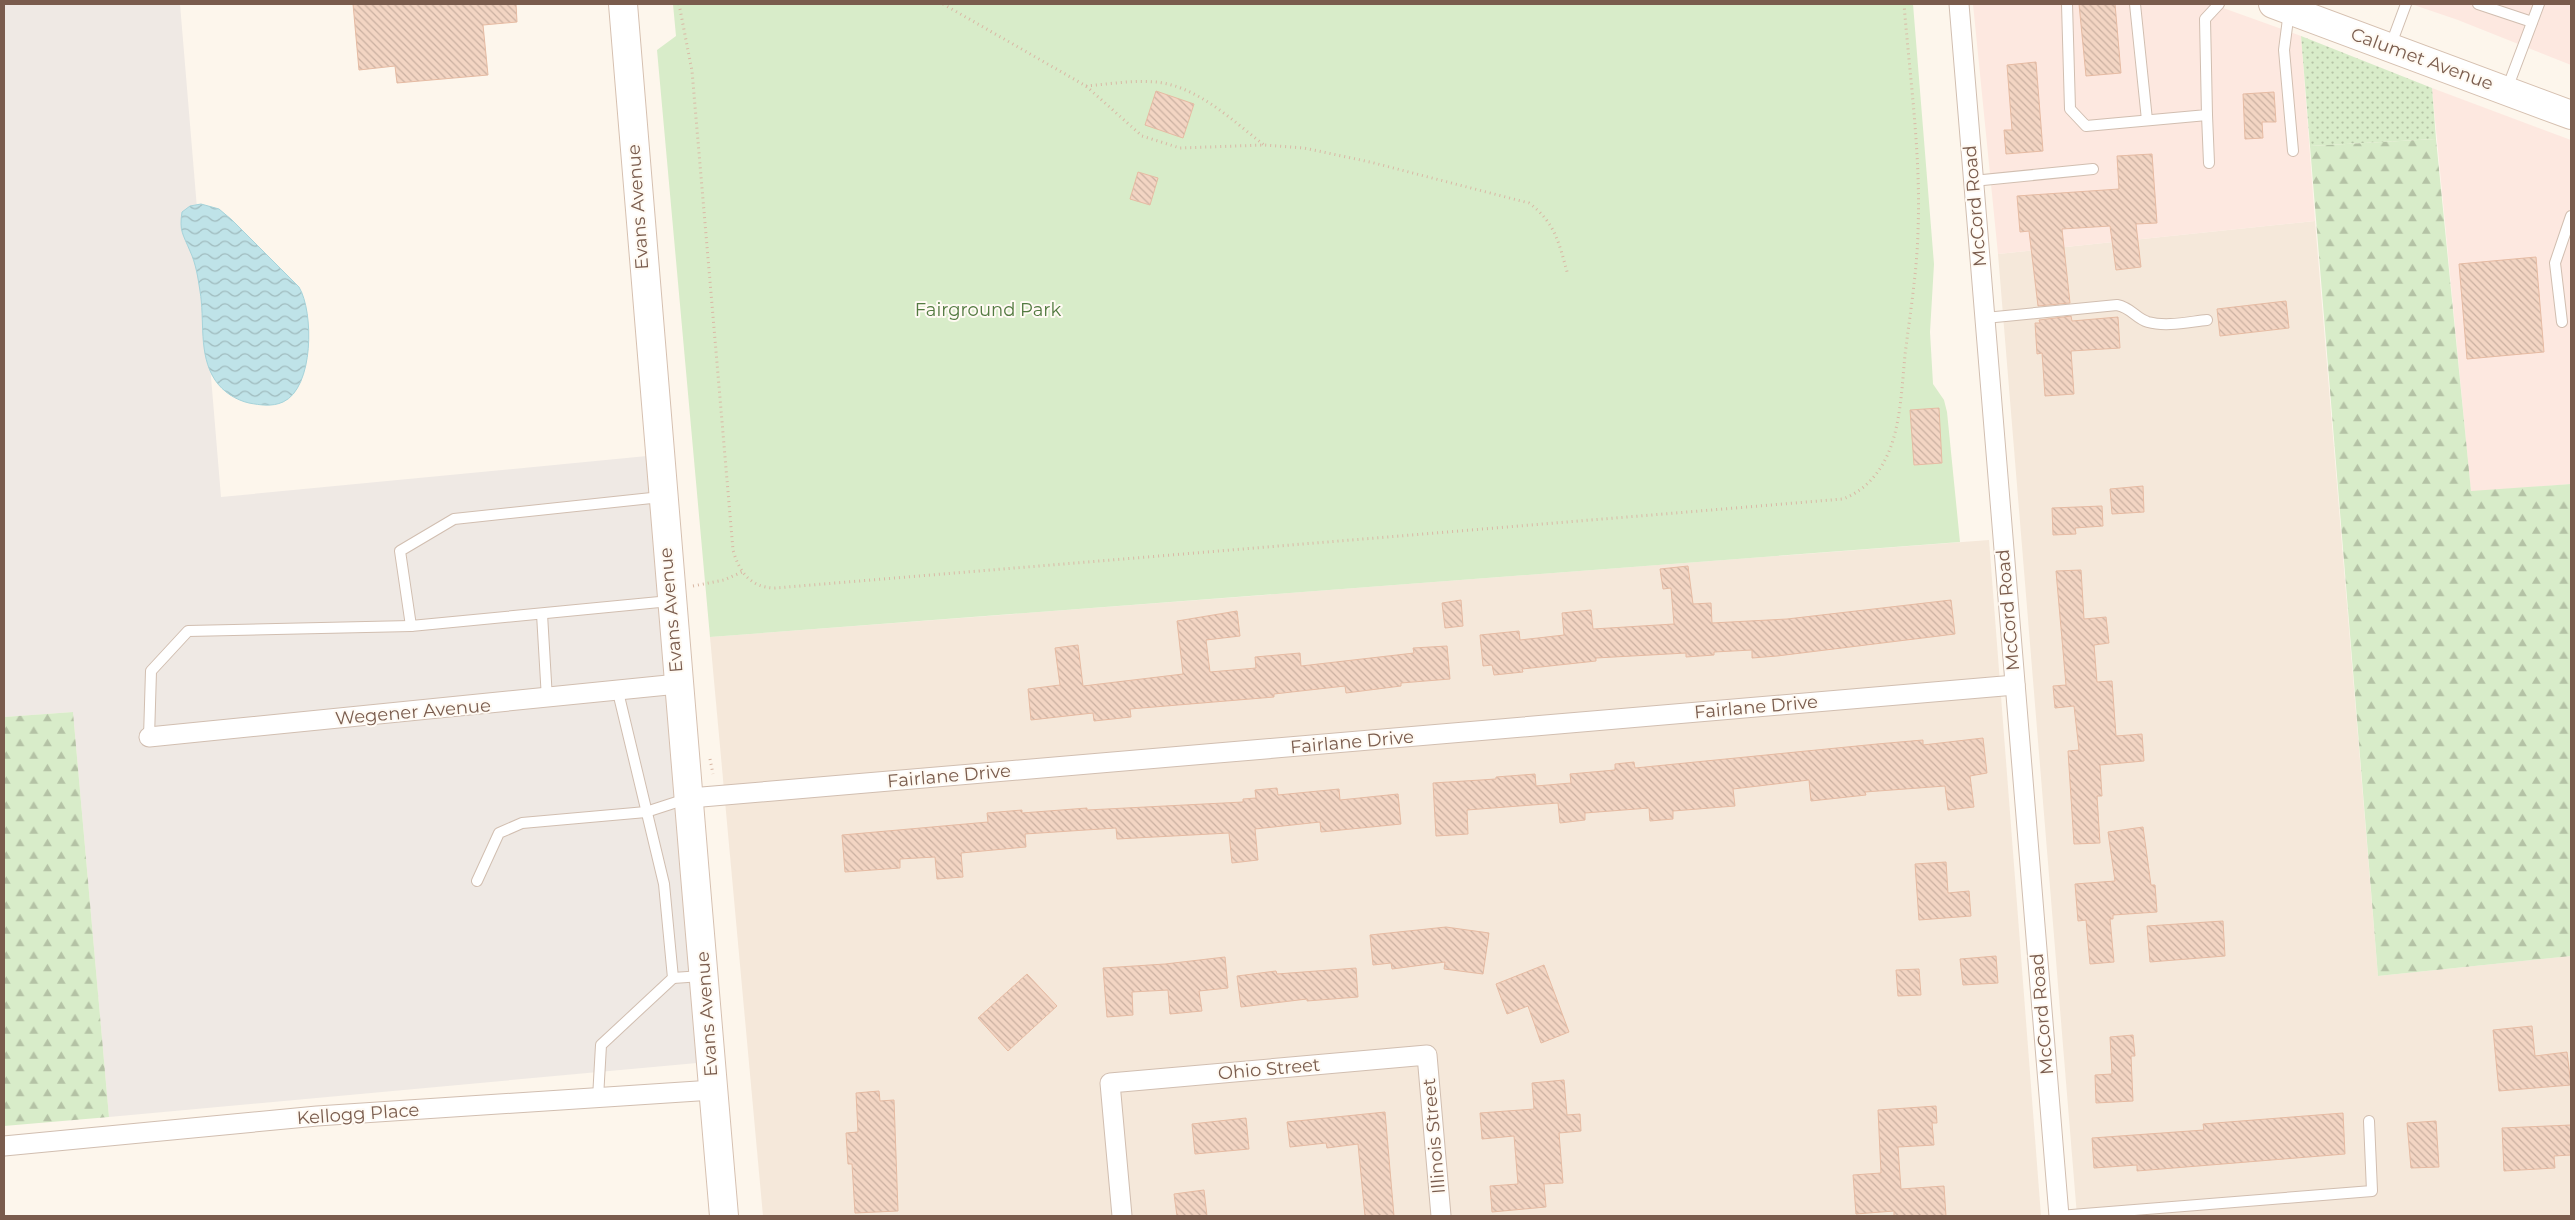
<svg xmlns="http://www.w3.org/2000/svg" width="2575" height="1220" viewBox="0 0 2575 1220" font-family="Montserrat,sans-serif">
  <defs>
    <pattern id="grass-dots" width="8" height="8" patternUnits="userSpaceOnUse" patternTransform="scale(1.25)"><rect width="8" height="8" fill="#d8ecc9"/><path d="M2 2h.1M6 6h.1" fill="none" stroke="#b4c2a5" stroke-width="1.8" stroke-linecap="round"/></pattern>
    <pattern id="forest-firs" width="22" height="20" patternUnits="userSpaceOnUse" patternTransform="scale(1.25)"><rect width="22" height="20" fill="#d8ecc9"/><path d="M5 1l3.5 6h-7zM16 11l3.5 6h-7z" fill="#b4c2a5"/></pattern>
    <pattern id="water-waves" width="16" height="10" patternUnits="userSpaceOnUse" patternTransform="scale(1.25)"><rect width="16" height="10" fill="#bfe3e8"/><path d="M0 5q4-4 8 0t8 0" fill="none" stroke="#a0bbbe"/></pattern>
    <pattern id="building-back-hatch" width="6" height="6" patternUnits="userSpaceOnUse" patternTransform="scale(1.25)"><rect width="6" height="6" fill="#f3d5c3"/><path d="M-1 5l2 2M0 0l6 6M5-1l2 2" fill="none" stroke="#cab0a1"/></pattern>
  </defs>
  <rect width="100%" height="100%" fill="#fdf6ec"/>
  <g fill="#f5e8da">
    <polygon points="2315,221 2378,976 2571,956 2571,1216 2077,1216 1998,254"/>
    <polygon points="1989,540 2041,1216 763,1216 710,637"/>
  </g>
  <g fill="#fde8e0">
    <polygon points="1973,4 2212,4 2301,36 2315,221 1998,254"/>
    <polygon points="2411,4 2571,4 2571,65 2458,20"/>
    <polygon points="2432,88 2571,140 2571,484 2471,492"/>
  </g>
  <polygon fill="#efe9e4" points="4,4 180,4 221,497 647,456 697,1063 109,1117 73,712 4,717"/>
  <polygon fill="url(#grass-dots)" points="2301,36 2432,88 2436,139 2310,146"/>
  <g fill="url(#forest-firs)">
    <polygon points="2436,139 2471,491 2571,484 2571,956 2378,976 2310,146"/>
    <polygon points="73,712 109,1117 4,1126 4,717"/>
  </g>
  <polygon fill="#d8ecc9" points="673,4 1913,4 1934,264 1930,332 1933,384 1944,400 1947,412 1960,542 710,637 657,50 676,36"/>
  <path fill="url(#water-waves)" stroke="#a5d3da" d="M 201,204 L 219,209 L 232,220 L 299,287 C 314,312 314,388 283,402 C 272,407 260,405 249,403 C 236,400 223,392 215,380 C 198,354 205,320 200,291 C 198,278 196,264 190,251 C 183,234 179,231 182,212 L 190,206 Z"/>
  <g fill="url(#building-back-hatch)" stroke="#e6bba3">
    <polygon points="353,4 516,4 517,22 483,25 488,75 397,83 395,66 359,70"/>
    <polygon points="2079,4 2115,4 2121,73 2086,76"/>
    <polygon points="2036,62 2043,151 2006,154 2004,130 2012,130 2007,65"/>
    <polygon points="1156,91 1194,104 1183,138 1145,125"/>
    <polygon points="2274,92 2276,122 2262,122 2263,138 2245,139 2243,94"/>
    <polygon points="2152,154 2157,223 2136,224 2141,267 2116,270 2110,226 2062,229 2070,303 2038,306 2029,231 2020,232 2017,196 2119,189 2117,156"/>
    <polygon points="1138,172 1158,178 1150,205 1130,199"/>
    <polygon points="2536,257 2544,352 2467,359 2459,264"/>
    <polygon points="2286,301 2289,328 2220,336 2217,309"/>
    <polygon points="2071,316 2072,321 2118,317 2120,348 2071,351 2074,394 2045,396 2042,353 2037,354 2035,323 2040,323 2039,320"/>
    <polygon points="1939,408 1942,463 1914,465 1910,410"/>
    <polygon points="2143,486 2144,512 2112,514 2110,489"/>
    <polygon points="2102,506 2103,526 2075,528 2076,534 2053,535 2052,508"/>
    <polygon points="1688,566 1693,604 1711,603 1712,623 1787,619 1951,600 1955,634 1777,656 1752,658 1752,650 1714,652 1714,655 1686,657 1686,653 1596,658 1596,661 1522,669 1523,672 1494,675 1492,665 1483,666 1480,635 1519,631 1520,640 1564,635 1562,613 1591,610 1593,629 1674,624 1671,588 1663,589 1660,569"/>
    <polygon points="2081,570 2084,619 2106,617 2109,643 2094,645 2097,682 2112,681 2116,736 2142,734 2144,761 2100,765 2102,796 2097,796 2100,843 2074,844 2068,751 2079,750 2074,706 2055,708 2053,686 2066,685 2056,571"/>
    <polygon points="1461,600 1463,626 1445,628 1442,603"/>
    <polygon points="1237,611 1240,636 1206,640 1210,672 1256,668 1255,657 1300,653 1301,666 1414,653 1413,648 1447,646 1450,679 1401,683 1401,686 1346,693 1345,686 1274,694 1274,697 1130,709 1131,717 1094,721 1093,713 1031,720 1028,689 1060,685 1055,648 1078,645 1083,686 1183,674 1177,621"/>
    <polygon points="1983,738 1987,773 1970,776 1974,807 1948,810 1945,786 1865,792 1866,795 1811,801 1809,780 1733,789 1735,806 1673,811 1673,819 1650,821 1649,808 1585,813 1585,820 1560,823 1558,803 1467,810 1468,834 1436,836 1433,783 1496,779 1496,777 1535,774 1536,786 1571,783 1570,774 1615,770 1615,764 1634,762 1635,768 1877,744 1923,740 1923,745"/>
    <polygon points="1277,788 1278,795 1339,789 1340,800 1398,794 1401,824 1321,832 1320,822 1255,829 1258,860 1232,863 1229,833 1117,839 1116,828 1025,834 1026,847 961,853 963,877 937,879 935,857 900,859 900,868 845,872 842,835 988,822 987,813 1022,810 1022,813 1087,808 1087,810 1243,802 1243,799 1256,798 1255,790"/>
    <polygon points="2143,827 2151,885 2155,885 2157,912 2113,915 2113,919 2110,919 2114,962 2090,964 2086,920 2078,921 2075,884 2115,881 2108,832"/>
    <polygon points="1946,862 1948,893 1969,891 1971,916 1919,920 1915,864"/>
    <polygon points="2223,921 2225,956 2150,962 2147,926"/>
    <polygon points="1446,927 1489,933 1483,974 1444,969 1445,962 1392,969 1391,963 1373,965 1370,935"/>
    <polygon points="1996,956 1998,983 1963,985 1960,959"/>
    <polygon points="1225,957 1228,988 1199,991 1202,1011 1170,1014 1168,990 1132,992 1133,1015 1107,1017 1103,968 1165,964"/>
    <polygon points="1544,965 1569,1032 1541,1043 1528,1006 1507,1014 1496,984"/>
    <polygon points="1356,968 1358,997 1307,1001 1307,999 1241,1007 1237,976 1276,971 1277,974"/>
    <polygon points="1919,969 1921,995 1898,996 1896,970"/>
    <polygon points="1027,974 1057,1006 1008,1051 978,1018"/>
    <polygon points="2532,1026 2535,1056 2567,1052 2571,1085 2499,1091 2493,1030"/>
    <polygon points="2133,1035 2135,1056 2131,1056 2133,1101 2096,1103 2095,1075 2112,1074 2110,1037"/>
    <polygon points="1564,1080 1567,1115 1580,1114 1581,1131 1559,1133 1563,1183 1544,1184 1546,1207 1492,1212 1490,1186 1518,1184 1514,1136 1482,1139 1480,1113 1534,1109 1532,1083"/>
    <polygon points="879,1091 880,1101 894,1100 898,1211 855,1213 852,1164 848,1164 846,1133 858,1132 856,1093"/>
    <polygon points="1936,1106 1937,1123 1932,1123 1934,1145 1898,1147 1901,1189 1944,1186 1946,1216 1894,1216 1894,1211 1856,1214 1853,1175 1881,1173 1878,1110"/>
    <polygon points="1385,1112 1394,1216 1365,1216 1358,1144 1327,1148 1326,1143 1290,1147 1287,1122"/>
    <polygon points="2343,1113 2345,1154 2137,1171 2137,1165 2094,1168 2092,1138 2204,1130 2203,1124"/>
    <polygon points="1246,1118 1249,1149 1195,1154 1192,1124"/>
    <polygon points="2436,1121 2439,1167 2411,1168 2407,1123"/>
    <polygon points="2571,1125 2571,1155 2554,1156 2555,1168 2504,1171 2502,1128"/>
    <polygon points="1204,1190 1207,1216 1177,1216 1174,1194"/>
  </g>
  <g fill="none" stroke-linecap="round" stroke-linejoin="round">
    <g stroke="#d1beb0" stroke-width="12">
      <g id="lane">
        <polyline points="2067,4 2070,109 2086,126 2207,115 2205,19 2219,4"/>
        <polyline points="2135,4 2147,120"/>
        <polyline points="2478,4 2532,22"/>
        <polyline points="2289,11 2284,50 2293,151"/>
        <polyline points="2390,47 2406,4"/>
        <polyline points="2507,89 2539,4"/>
        <polyline points="2207,115 2209,163"/>
        <polyline points="1973,181 2093,169"/>
        <path d="M 1985,318 L 2117,305 C 2132,308 2135,318 2148,322 C 2166,327 2188,322 2207,320"/>
        <polyline points="2562,322 2555,263 2571,216"/>
        <polyline points="661,497 454,519 400,551 411,626 670,601"/>
        <polyline points="542,614 547,699"/>
        <polyline points="149,737 151,671 188,631 411,626"/>
        <polyline points="477,881 499,833 522,823 646,812 686,799"/>
        <polyline points="673,978 702,976"/>
        <polyline points="598,1098 601,1045 673,978 664,884 618,692"/>
        <polyline points="2059,1216 2372,1191 2369,1121"/>
      </g>
    </g>
    <g stroke="#d1beb0" stroke-width="21">
      <g id="street">
        <polyline points="1959,4 2059,1216"/>
        <polyline points="149,737 678,684"/>
        <polyline points="690,798 2015,685"/>
        <polyline points="4,1146 317,1116 713,1090"/>
        <polyline points="1122,1216 1110,1083 1427,1055 1441,1216"/>
      </g>
    </g>
    <g stroke="#d6c0b0" stroke-width="30">
      <g id="secondary">
        <path d="M 623,4 C 654,408 690,812 724,1216"/>
        <polyline points="2273,4 2571,115"/>
      </g>
    </g>
    <g stroke="#d9b8a5" stroke-width="3" stroke-dasharray="1 4" stroke-linecap="butt">
      <path d="M 679,4 L 692,71 L 733,550 C 739,572 751,588 775,588 L 1843,499 C 1866,490 1881,472 1890,449 C 1901,420 1902,385 1905,355 C 1910,314 1917,272 1918,231 C 1921,155 1910,79 1904,4"/>
      <path d="M 943,4 L 1086,86 L 1142,136 L 1180,148 L 1264,145 L 1304,148 L 1370,162 L 1529,203 C 1556,223 1559,244 1568,275"/>
      <path d="M 1086,86 C 1109,84 1133,80 1156,82 C 1197,86 1232,120 1264,145"/>
      <polyline points="693,586 724,580 742,572"/>
      <polyline points="710,759 713,774"/>
    </g>
    <use href="#lane" stroke="#fff" stroke-width="10"/>
    <use href="#street" stroke="#fff" stroke-width="19"/>
    <use href="#secondary" stroke="#fff" stroke-width="28"/>
  </g>
  <g text-anchor="middle" stroke-width="4" stroke-linejoin="round" paint-order="stroke">
    <g font-size="18" fill="#7a5c4d" stroke="#fffaf3">
      <text transform="translate(2422 59) rotate(20)" y="6">Calumet Avenue</text>
      <text transform="translate(1975 206) rotate(-95)" y="6">McCord Road</text>
      <text transform="translate(638 207) rotate(-94)" y="6">Evans Avenue</text>
      <text transform="translate(671 610) rotate(-95)" y="6">Evans Avenue</text>
      <text transform="translate(2008 610) rotate(-95)" y="6">McCord Road</text>
      <text transform="translate(1756 707) rotate(-5)" y="6">Fairlane Drive</text>
      <text transform="translate(413 712) rotate(-5)" y="6">Wegener Avenue</text>
      <text transform="translate(1352 742) rotate(-5)" y="6">Fairlane Drive</text>
      <text transform="translate(949 776) rotate(-5)" y="6">Fairlane Drive</text>
      <text transform="translate(707 1014) rotate(-94)" y="6">Evans Avenue</text>
      <text transform="translate(2042 1014) rotate(-95)" y="6">McCord Road</text>
      <text transform="translate(1269 1069) rotate(-5)" y="6">Ohio Street</text>
      <text transform="translate(358 1114) rotate(-4)" y="6">Kellogg Place</text>
      <text transform="translate(1434 1136) rotate(-95)" y="6">Illinois Street</text>
    </g>
    <g font-size="18" fill="#537a41" stroke="#fffaf3">
      <text x="988" y="316">Fairground Park</text>
    </g>
  </g>
  <rect width="2575" height="1220" fill="none" stroke="#7a5c4d" stroke-width="10"/>
</svg>
